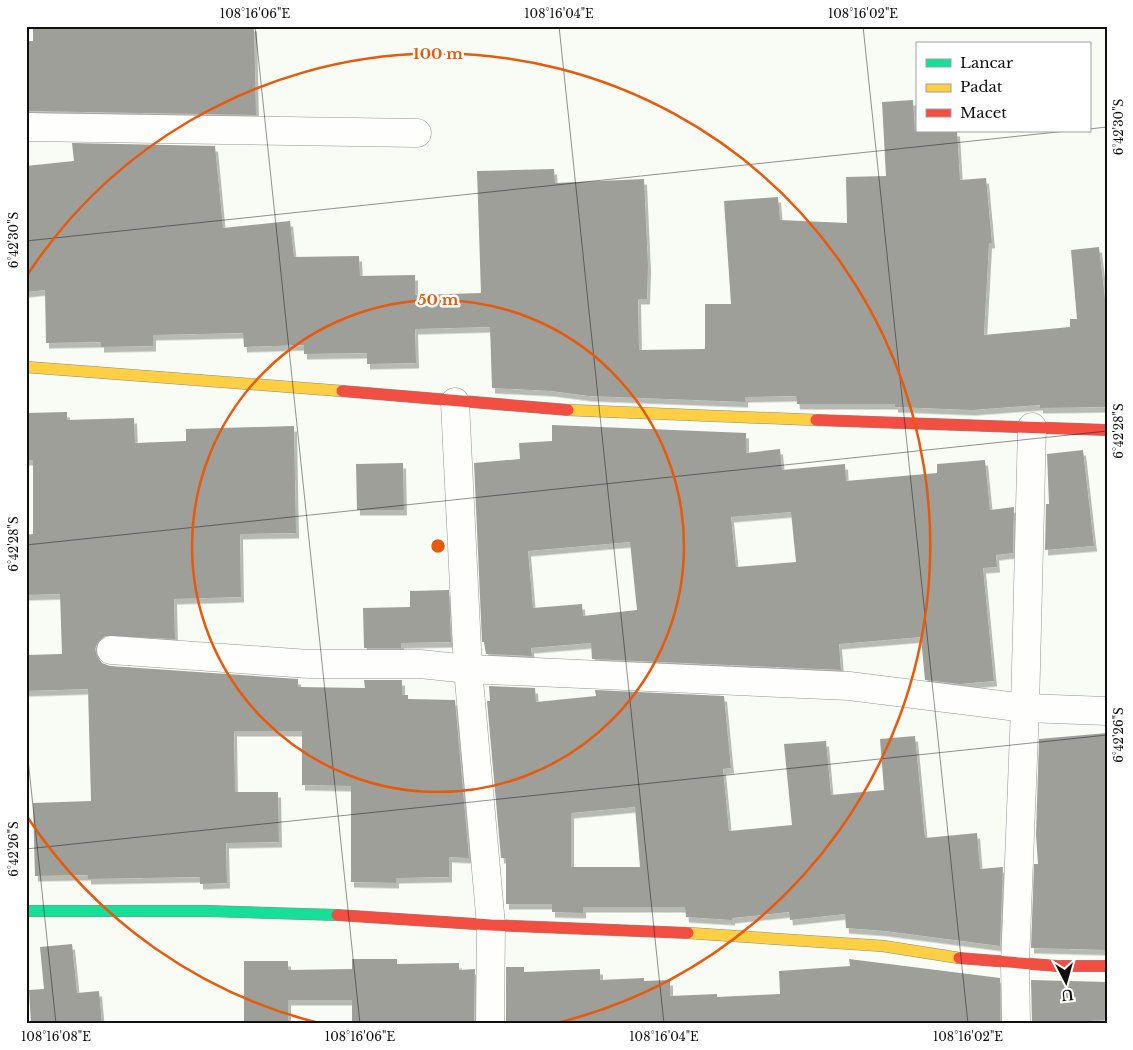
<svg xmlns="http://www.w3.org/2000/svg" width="1133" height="1050" viewBox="0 0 1133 1050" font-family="'Libre Baskerville',serif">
  <defs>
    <filter id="shadow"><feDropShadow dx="3" dy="5.5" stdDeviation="0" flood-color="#0004"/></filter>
  </defs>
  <rect width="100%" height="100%" fill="#f9fcf4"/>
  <g fill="#9e9f99" fill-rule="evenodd" filter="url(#shadow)">
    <polygon points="33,26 254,26 256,115 26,111 26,41 33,41"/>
    <polygon points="913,100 915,131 957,131 960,180 986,178 992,243 989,243 984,335 1070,327 1070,319 1077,319 1071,250 1099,247 1107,316 1107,407 1040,408 1040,405 972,410 895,407 895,404 797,404 796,396 745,397 745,402 589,396 551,391 492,388 490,327 415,329 416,363 367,364 367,353 304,354 304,345 244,347 243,333 153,335 153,346 101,347 101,342 46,343 45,290 26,292 26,166 74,161 72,143 215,146 223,228 290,221 294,257 359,256 360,276 415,275 415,295 481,293 477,171 554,169 555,183 644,179 648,266 647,299 638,299 639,350 705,349 705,304 731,304 724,201 778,197 780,220 847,223 846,177 886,176 882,102"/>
    <polygon points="67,412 67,420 134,418 135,443 186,441 186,429 294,426 296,533 240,534 241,597 174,599 175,639 105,636 98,642 95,649 97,656 102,663 110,666 298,679 298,687 365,688 364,680 402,680 402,695 408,695 408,699 455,700 469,858 449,857 449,877 396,878 396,883 351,882 351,786 302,785 302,731 234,731 235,792 278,792 279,842 226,843 227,883 200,884 200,877 88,879 88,875 35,876 33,803 91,801 88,689 26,691 26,655 62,654 60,594 26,595 26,535 33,534 33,460 26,460 26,413"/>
    <path d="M 552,425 L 746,433 L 746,453 L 780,449 L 782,470 L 845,464 L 846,481 L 937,473 L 937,464 L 985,460 L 990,510 L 1014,507 L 1013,553 L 996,555 L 997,567 L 983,568 L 994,681 L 960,684 L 925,680 L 921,637 L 839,644 L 841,670 L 592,659 L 591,643 L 531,648 L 532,656 L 486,654 L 484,642 L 482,642 L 474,463 L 520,459 L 519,443 L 552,441 ZM 791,512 L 796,562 L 736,567 L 731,517 ZM 630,542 L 637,610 L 583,616 L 582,604 L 533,608 L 528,551 Z"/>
    <polygon points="1083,450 1094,546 1045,550 1046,504 1049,504 1047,454"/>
    <polygon points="403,463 404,510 357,510 356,464"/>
    <polygon points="449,590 451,642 401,643 401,648 364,648 363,608 410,607 410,591"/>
    <path d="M 489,686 L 535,688 L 536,702 L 596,696 L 595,690 L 724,696 L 731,768 L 723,769 L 729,831 L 792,825 L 784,744 L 826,741 L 831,795 L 884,790 L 880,739 L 915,736 L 925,838 L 977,833 L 980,869 L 1003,867 L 1000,946 L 885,931 L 846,928 L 845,914 L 790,920 L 789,912 L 732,918 L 732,920 L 686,917 L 685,907 L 583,907 L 583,913 L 552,912 L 552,904 L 506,904 L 506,858 L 501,858 L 487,701 L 490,701 ZM 635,807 L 640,867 L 571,867 L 571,813 Z"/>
    <polygon points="1107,733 1107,950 1031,948 1034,864 1038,864 1036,835 1039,739"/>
    <polygon points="72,944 77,993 99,991 102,1024 31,1024 29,990 44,989 40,947"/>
    <polygon points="352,959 397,959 397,964 459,963 459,970 475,969 474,1024 352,1022 352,1000 288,1000 288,1024 244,1024 244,961 288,961 288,970 352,969"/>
    <polygon points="849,959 1000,978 1000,1024 633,1024 633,1021 506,1024 506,967 524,967 524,972 600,969 600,980 644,978 644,981 670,980 670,996 717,994 717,997 780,994 779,971 850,966"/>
    <polygon points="1031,980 1107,982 1107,1020 1071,1022 1071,1024 1032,1024"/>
  </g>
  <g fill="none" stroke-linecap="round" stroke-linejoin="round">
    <g stroke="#949692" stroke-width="29">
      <g id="street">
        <polyline points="26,127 417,133"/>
        <polyline points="455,402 468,669 491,925 490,1024"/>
        <polyline points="111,650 309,664 420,664 468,669 849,686 1025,708 1107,711"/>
        <polyline points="1016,1024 1015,963 1025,708 1032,427"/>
      </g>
    </g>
    <g stroke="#8b8c89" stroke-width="12">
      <polyline id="fast" points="26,911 207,911 337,915"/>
    </g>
    <g stroke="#8b8c89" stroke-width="12">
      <g id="slow">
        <polyline points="26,367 342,391"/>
        <polyline points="568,410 816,420"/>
        <polyline points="688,933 883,946 959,958"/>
      </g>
    </g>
    <g stroke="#8b8c89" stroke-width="12">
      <g id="jam">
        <polyline points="342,391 568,410"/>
        <polyline points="816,420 1107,430"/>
        <polyline points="337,915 491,925 688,933"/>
        <polyline points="959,958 1057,966 1107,966"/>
      </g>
    </g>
    <use href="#street" stroke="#fefffd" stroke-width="28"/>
    <use href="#fast" stroke="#16e098" stroke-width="11"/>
    <use href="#slow" stroke="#ffcf43" stroke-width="11"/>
    <use href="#jam" stroke="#f24e42" stroke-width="11"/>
  </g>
  <path fill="none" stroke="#0f0f0f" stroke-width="1" stroke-opacity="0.45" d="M 255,26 L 360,1024M 559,26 L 664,1024M 863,26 L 968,1024M 1089,129 L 1107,127M 26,241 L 1067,131M 26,545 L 1107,431M 26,740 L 56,1024M 26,849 L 1107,735"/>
  <g fill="none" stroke="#e8590c" stroke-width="2.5">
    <circle cx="438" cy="546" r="246"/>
    <path d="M319 1023A492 492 0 0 1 28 818M28 274A492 492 0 1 1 557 1023"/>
  </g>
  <circle cx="438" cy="546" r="8" fill="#e8590c" stroke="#fff" stroke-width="2.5"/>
  <g font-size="15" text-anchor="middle" font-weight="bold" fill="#e8590c" stroke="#fff" stroke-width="5" stroke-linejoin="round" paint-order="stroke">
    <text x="438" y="59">100 m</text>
    <text x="438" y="305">50 m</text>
  </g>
  <rect width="1133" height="1050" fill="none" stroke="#ffffff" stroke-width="55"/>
  <rect x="916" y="42" width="175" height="90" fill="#ffffff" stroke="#9f9f9f"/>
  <rect x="926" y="59" width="25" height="8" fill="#16e098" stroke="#9f9f9f"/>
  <text x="960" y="68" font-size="15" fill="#0f0f0f">Lancar</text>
  <rect x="926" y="84" width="25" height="8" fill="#ffcf43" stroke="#9f9f9f"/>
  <text x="960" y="92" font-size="15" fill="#0f0f0f">Padat</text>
  <rect x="926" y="109" width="25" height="8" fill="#f24e42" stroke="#9f9f9f"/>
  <text x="960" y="118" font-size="15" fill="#0f0f0f">Macet</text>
  <g transform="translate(1066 982) rotate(174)" stroke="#ffffff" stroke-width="4" paint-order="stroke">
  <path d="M0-4L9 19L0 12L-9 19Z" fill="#0f0f0f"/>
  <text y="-8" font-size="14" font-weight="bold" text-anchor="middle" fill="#0f0f0f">U</text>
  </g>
  <rect x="28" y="28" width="1078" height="994" fill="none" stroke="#0f0f0f" stroke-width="2"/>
  <g font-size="12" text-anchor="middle" fill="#0f0f0f">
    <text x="255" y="18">108°16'06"E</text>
    <text x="559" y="18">108°16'04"E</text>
    <text x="863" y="18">108°16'02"E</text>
    <text transform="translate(1119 127) rotate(-90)" y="4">6°42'30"S</text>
    <text transform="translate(14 240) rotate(-90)" y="4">6°42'30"S</text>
    <text transform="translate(1119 431) rotate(-90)" y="4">6°42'28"S</text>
    <text transform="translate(14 544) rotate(-90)" y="4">6°42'28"S</text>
    <text transform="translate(1119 735) rotate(-90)" y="4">6°42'26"S</text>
    <text transform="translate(14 849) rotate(-90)" y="4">6°42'26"S</text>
    <text x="56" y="1041">108°16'08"E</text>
    <text x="360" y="1041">108°16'06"E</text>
    <text x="664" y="1041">108°16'04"E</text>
    <text x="968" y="1041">108°16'02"E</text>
  </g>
</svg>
